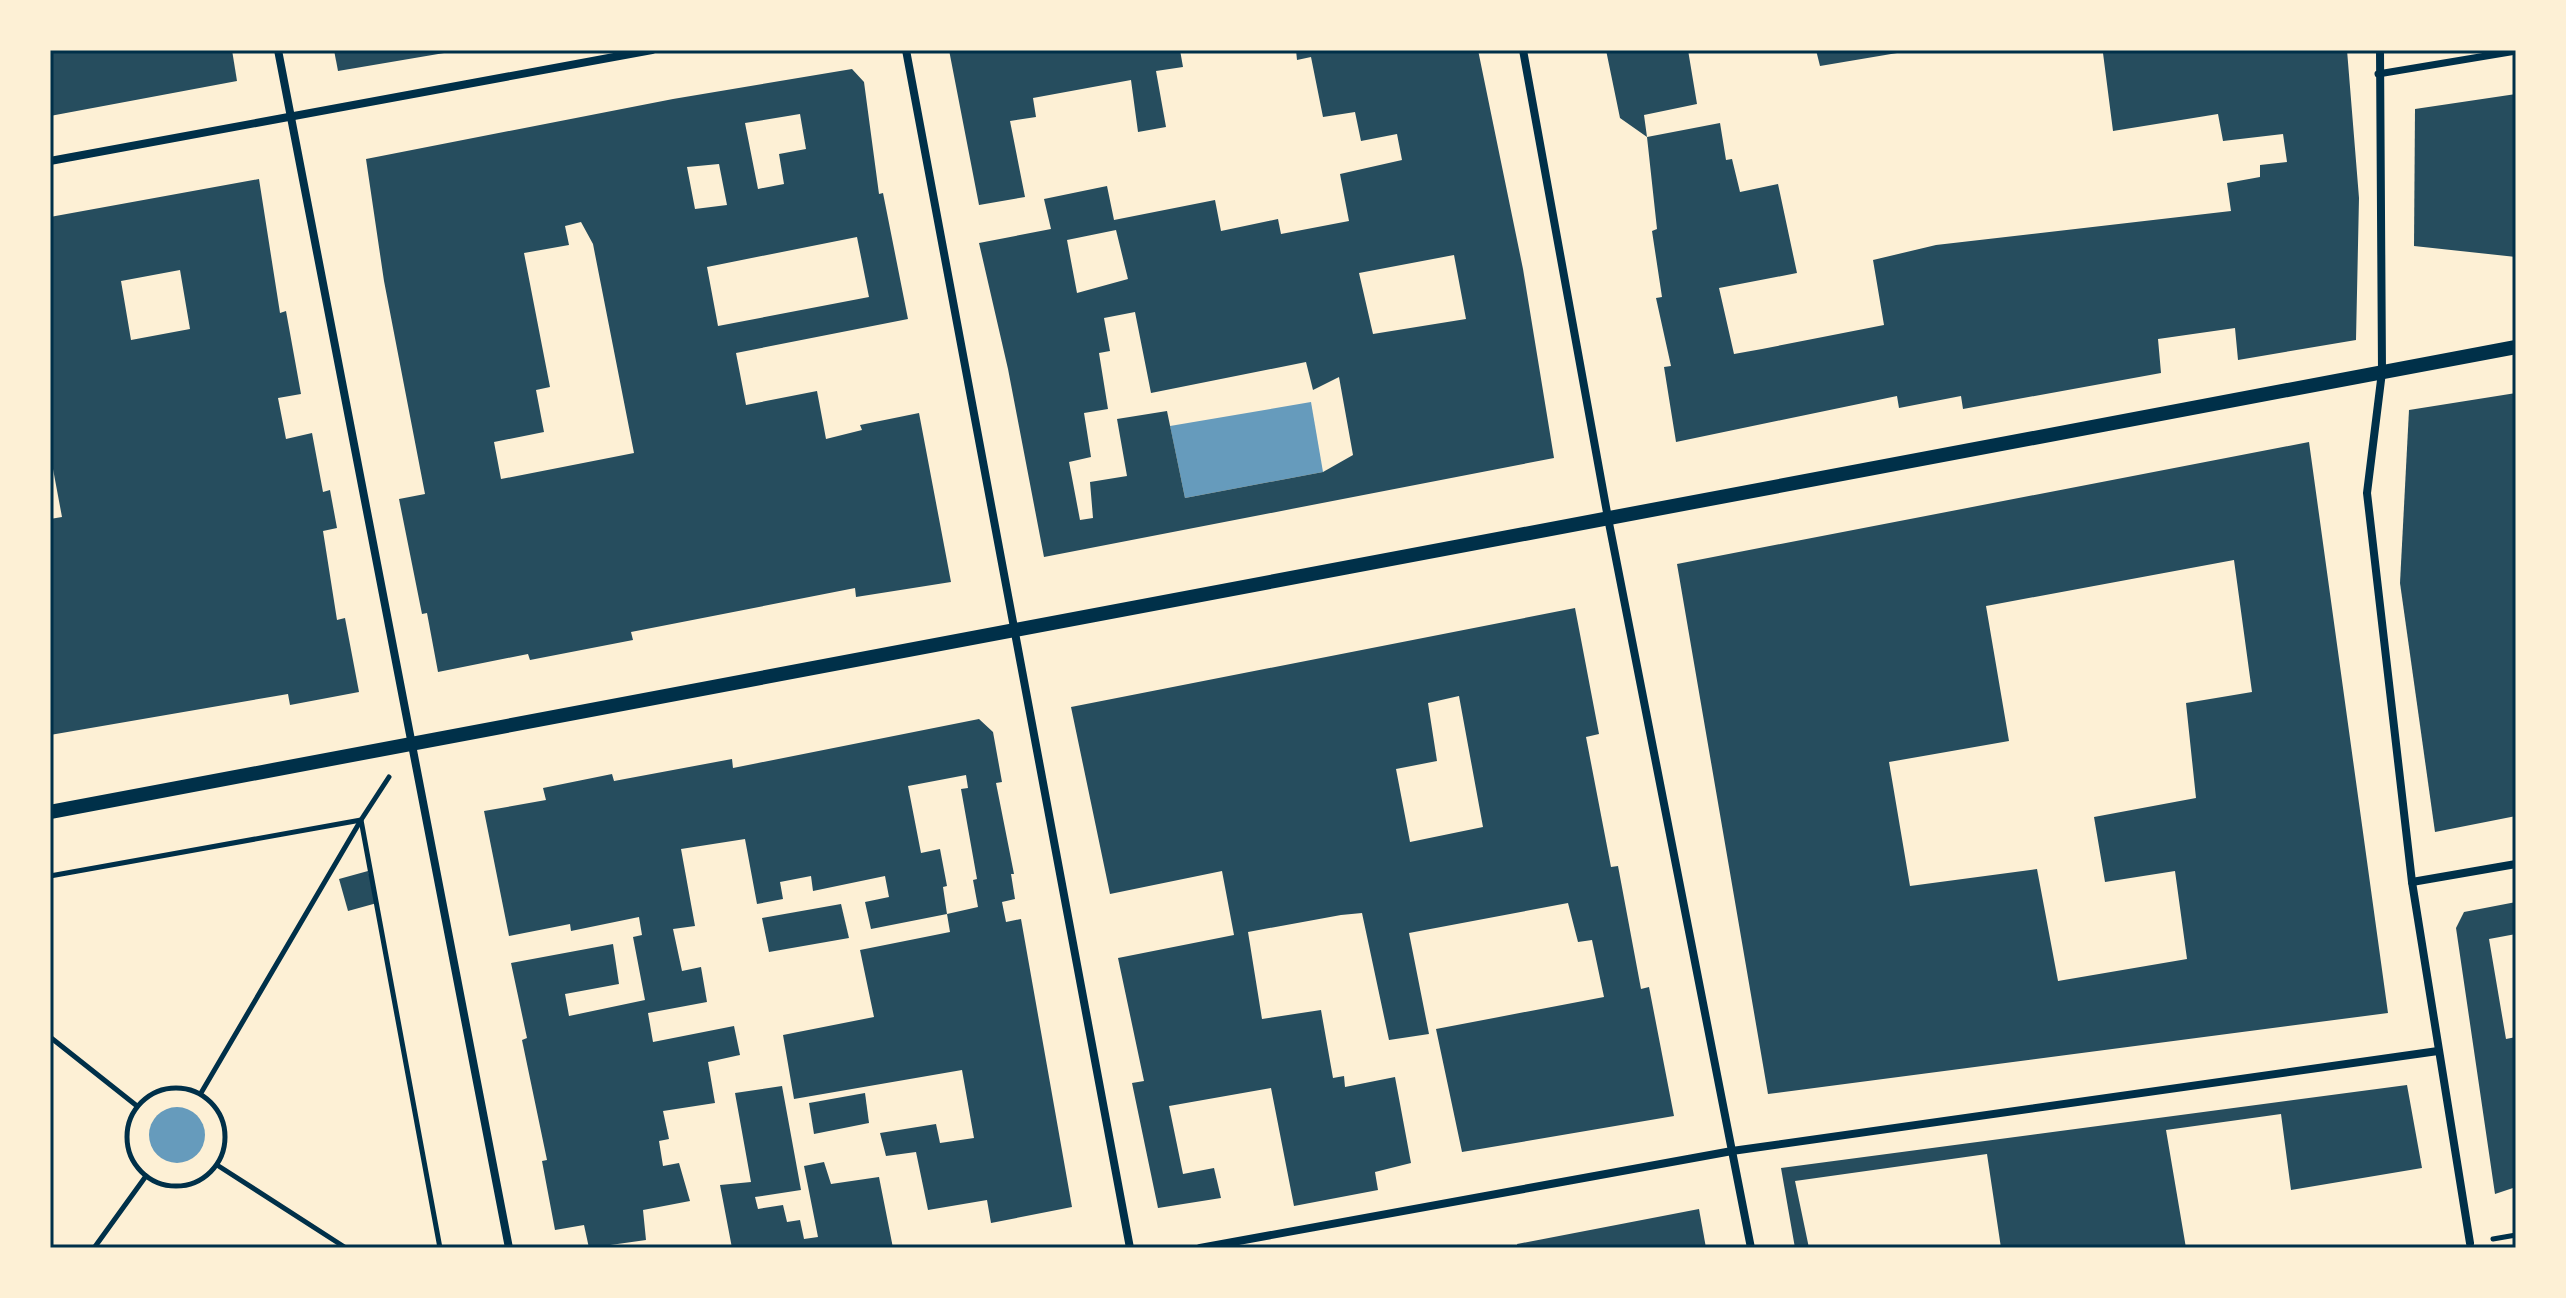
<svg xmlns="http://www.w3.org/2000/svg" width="2566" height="1298" viewBox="0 0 2566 1298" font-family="Quicksand,sans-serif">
  <rect width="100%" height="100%" fill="#fdf0d5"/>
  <g fill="#669bbc">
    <polygon points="1311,402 1323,472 1185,498 1170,426"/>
    <circle cx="177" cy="1135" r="28"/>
  </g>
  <g fill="#264d5e" fill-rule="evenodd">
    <polygon points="50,50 232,50 237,81 50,116"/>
    <polygon points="334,50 450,50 450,52 338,71"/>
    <polygon points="949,50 1180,50 1183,67 1156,71 1166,127 1138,132 1131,80 1033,98 1036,117 1010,121 1025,197 979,205"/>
    <path d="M 1296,50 L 1478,50 L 1523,269 L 1554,458 L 1044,557 L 1008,369 L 979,243 L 1051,229 L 1044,199 L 1107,186 L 1114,220 L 1215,200 L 1221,231 L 1278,219 L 1281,234 L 1349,221 L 1340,174 L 1402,160 L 1397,134 L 1361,141 L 1355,112 L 1323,117 L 1311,57 L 1297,60 ZM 1116,230 L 1128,279 L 1077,293 L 1067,240 ZM 1454,255 L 1466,319 L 1373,334 L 1359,273 ZM 1135,312 L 1151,393 L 1306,362 L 1313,390 L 1339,377 L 1353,455 L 1323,472 L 1185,498 L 1167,411 L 1117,419 L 1127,476 L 1090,482 L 1093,518 L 1080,520 L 1069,462 L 1091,457 L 1084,413 L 1108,409 L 1099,353 L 1110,351 L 1104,318 Z"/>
    <polygon points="1606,50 1688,50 1697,104 1644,115 1647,137 1620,118"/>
    <polygon points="1816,50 1903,50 1903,52 1820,66"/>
    <polygon points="2120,50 2347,50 2359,198 2356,340 2238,360 2235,328 2158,339 2161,373 1963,409 1961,396 1899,408 1897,396 1676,442 1664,367 1671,366 1656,298 1662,297 1652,231 1657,229 1647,137 1720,123 1726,160 1732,159 1740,192 1778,184 1797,273 1719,288 1734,354 1762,349 1884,325 1873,260 1936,245 2231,211 2227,183 2260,177 2260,165 2287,162 2283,134 2223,141 2218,114 2113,131 2103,53"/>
    <path d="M 852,69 L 864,82 L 879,194 L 883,193 L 908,319 L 736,353 L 746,405 L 817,391 L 826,439 L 862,430 L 860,425 L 919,413 L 951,582 L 856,597 L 855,588 L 631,632 L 633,640 L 530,660 L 528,654 L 438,672 L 427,613 L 422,614 L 399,499 L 425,494 L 384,281 L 366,159 L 673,99 ZM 800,114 L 806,149 L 779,154 L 784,184 L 758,189 L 745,123 ZM 719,164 L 727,205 L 695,209 L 687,167 ZM 581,222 L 593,244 L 634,453 L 501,479 L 494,442 L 544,432 L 536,390 L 550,387 L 524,253 L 569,245 L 565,226 ZM 857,237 L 869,297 L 718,326 L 707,267 Z"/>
    <polygon points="2516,94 2516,257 2414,246 2415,109"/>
    <path d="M 259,179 L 280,313 L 286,311 L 301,394 L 278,398 L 286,439 L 312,433 L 323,492 L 330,490 L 337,528 L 323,531 L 337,620 L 345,618 L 359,692 L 290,705 L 288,694 L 50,735 L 50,519 L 62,517 L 50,453 L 50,217 ZM 180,270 L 190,329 L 131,340 L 121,281 Z"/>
    <polygon points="2516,393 2516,816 2435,832 2400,583 2409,410"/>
    <path d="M 2309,442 L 2388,1013 L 1768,1094 L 1677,564 ZM 2234,560 L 2252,692 L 2186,703 L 2196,798 L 2094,817 L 2105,882 L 2175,871 L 2187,959 L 2058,981 L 2037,869 L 1910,886 L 1889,762 L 2009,741 L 1986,606 Z"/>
    <path d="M 1575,608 L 1599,734 L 1586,737 L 1611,867 L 1618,866 L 1641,989 L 1649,987 L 1674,1116 L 1462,1152 L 1436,1029 L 1604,997 L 1592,940 L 1578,942 L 1568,903 L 1409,933 L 1429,1034 L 1389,1040 L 1362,913 L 1341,915 L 1248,932 L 1262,1019 L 1321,1010 L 1333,1078 L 1344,1076 L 1345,1087 L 1395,1077 L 1411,1163 L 1375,1172 L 1378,1190 L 1294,1206 L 1271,1088 L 1169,1106 L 1183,1174 L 1214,1168 L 1221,1198 L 1158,1208 L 1132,1083 L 1144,1081 L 1118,958 L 1234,935 L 1222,871 L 1110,894 L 1071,707 ZM 1459,696 L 1483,827 L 1410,842 L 1396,769 L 1437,761 L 1428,703 Z"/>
    <polygon points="979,719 993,732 1002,782 996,783 1014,874 1011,874 1015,899 1002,902 1006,922 1021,919 1072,1207 991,1223 987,1200 928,1210 916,1152 886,1156 880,1133 936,1124 940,1143 974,1138 962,1070 794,1099 783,1035 874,1017 860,950 950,932 947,914 978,907 973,880 977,879 961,789 968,788 966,775 908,786 921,853 940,849 947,886 943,887 947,914 871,929 865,902 889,897 885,876 813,891 811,876 780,882 783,899 757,904 745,839 681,849 695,926 673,929 682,971 701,967 707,1002 648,1013 653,1042 734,1026 740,1055 708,1062 715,1103 663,1111 669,1139 659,1141 663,1166 679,1163 690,1201 643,1210 646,1240 589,1248 584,1225 555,1230 542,1161 547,1160 522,1040 527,1038 511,963 613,944 619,984 565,994 569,1016 645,1000 633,937 642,935 639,917 571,931 570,924 509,936 484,811 546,800 543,788 612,774 614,781 732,759 733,768"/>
    <polygon points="368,871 377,903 348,911 339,879"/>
    <polygon points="2516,902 2516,934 2489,939 2506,1039 2516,1037 2516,1187 2495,1194 2456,928 2464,912"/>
    <polygon points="841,904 849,938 769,952 762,918"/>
    <polygon points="2407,1085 2422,1168 2291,1190 2281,1114 2166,1130 2186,1248 2001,1248 1987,1154 1795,1181 1809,1248 1795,1248 1781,1168"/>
    <polygon points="782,1086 801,1190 755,1197 758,1209 783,1205 787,1222 800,1220 804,1239 818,1237 804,1166 824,1162 831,1184 879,1177 893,1248 732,1248 720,1185 751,1182 735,1093"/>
    <polygon points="865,1093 869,1123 814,1134 809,1103"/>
    <polygon points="1699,1209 1706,1248 1518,1248 1517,1244"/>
  </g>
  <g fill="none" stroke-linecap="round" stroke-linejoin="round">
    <g stroke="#003049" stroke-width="5">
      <polyline points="50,876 361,820 440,1248"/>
      <polyline points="50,1037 137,1106"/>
      <circle cx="176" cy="1137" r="49"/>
      <polyline points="201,1093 361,820 389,777"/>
      <polyline points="217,1165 346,1248"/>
      <polyline points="2493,1239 2516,1235"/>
      <polyline points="94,1248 146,1176"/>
    </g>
    <polyline stroke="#003049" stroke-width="7" points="2378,74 2516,51"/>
    <g stroke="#003049" stroke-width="8">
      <polyline points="278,50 509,1248"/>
      <polyline points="906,50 1130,1248"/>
      <polyline points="1523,50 1608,518 1751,1248"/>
      <polyline points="2380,50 2382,372 2367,493 2412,882 2470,1243"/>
      <polyline points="50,161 652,50"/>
      <polyline points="2412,882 2516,864"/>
      <polyline points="1200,1248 1732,1151 2438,1051"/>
    </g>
    <polyline stroke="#003049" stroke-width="14" points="50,812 2516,347"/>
  </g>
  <rect width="2566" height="1298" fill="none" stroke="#fdf0d5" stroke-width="104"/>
  <rect x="52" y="52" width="2462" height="1194" fill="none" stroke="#003049" stroke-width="3"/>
</svg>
